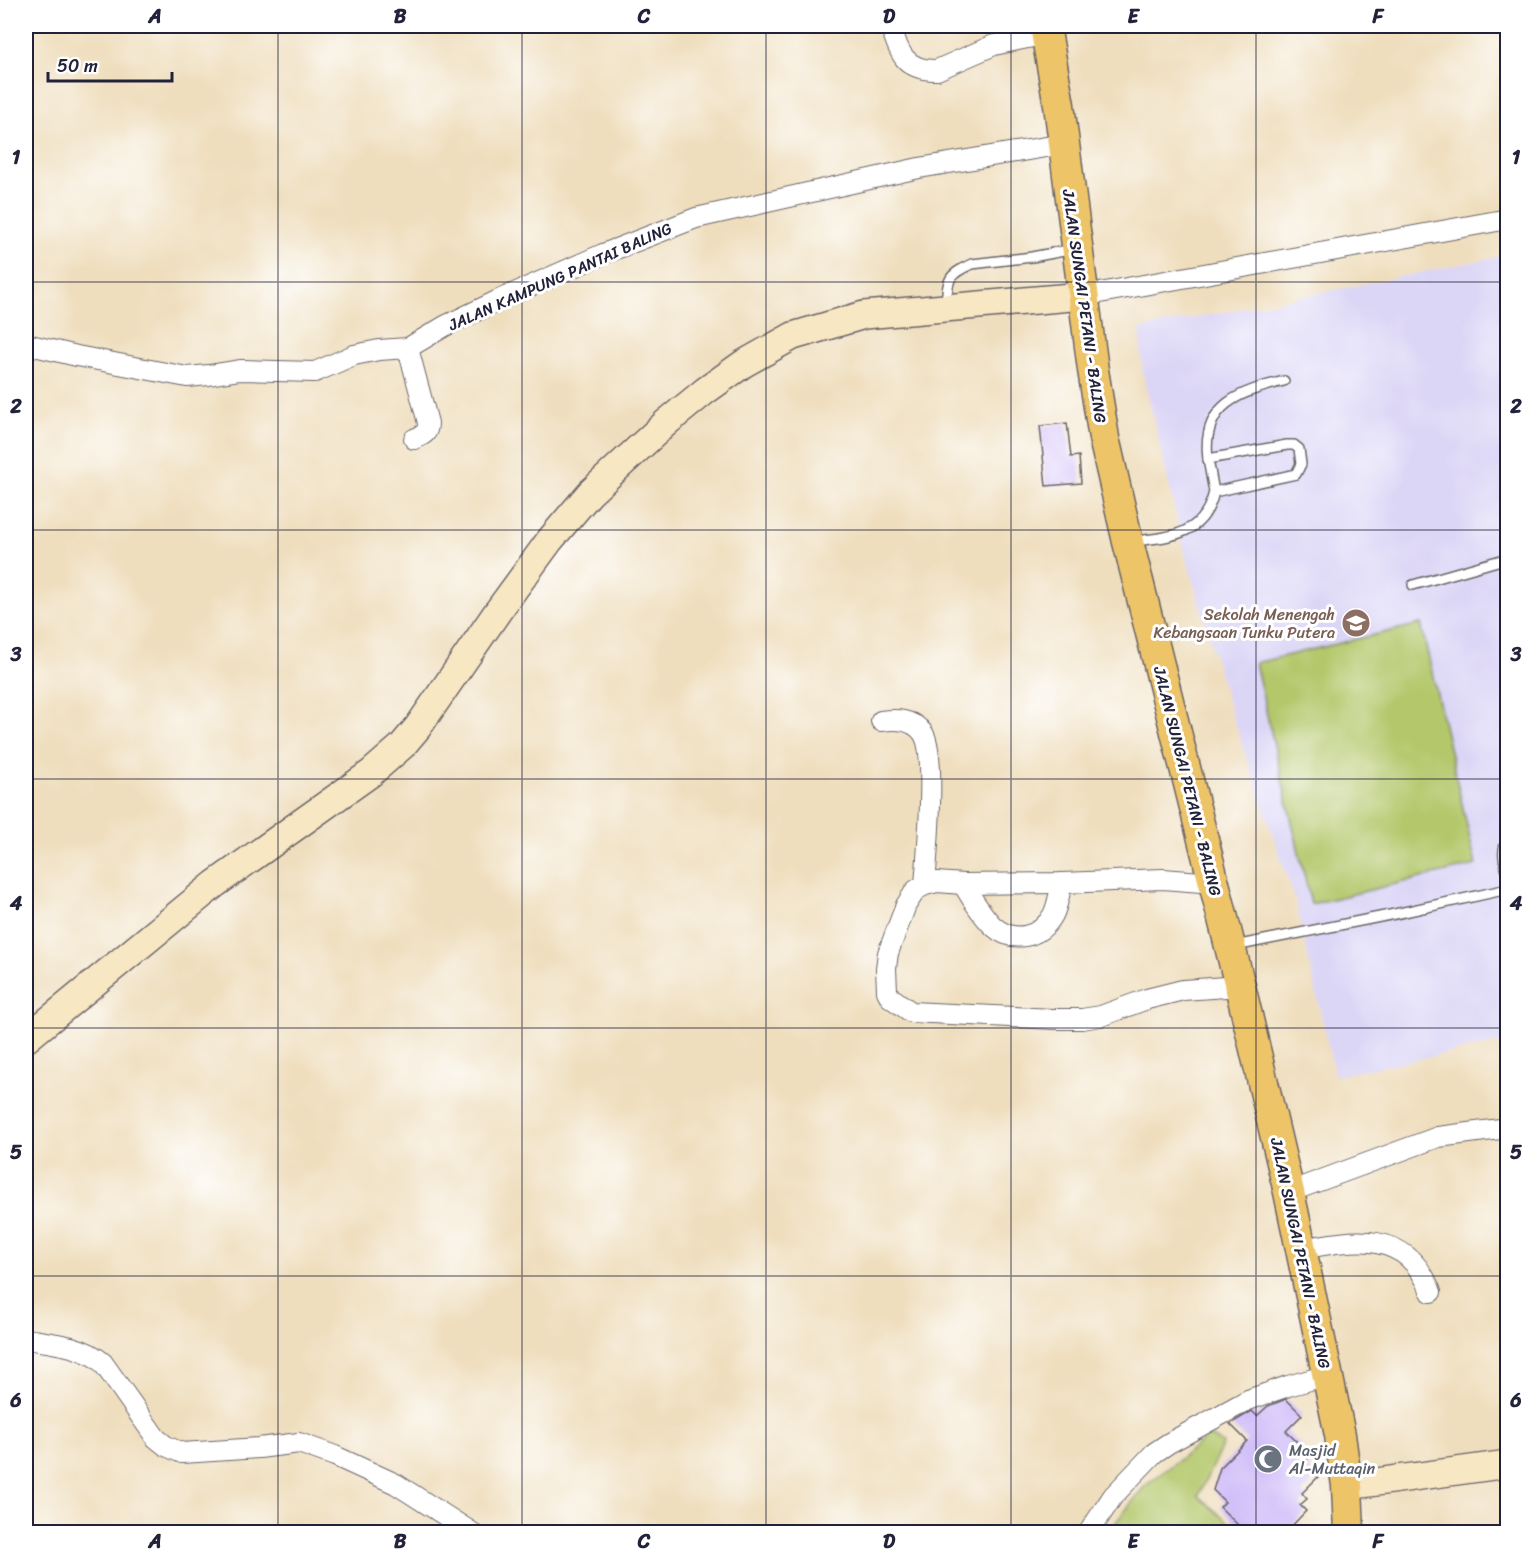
<svg xmlns="http://www.w3.org/2000/svg" width="1533" height="1558" viewBox="0 0 1533 1558" font-family="Sriracha,sans-serif">
  <rect width="100%" height="100%" fill="#fff"/>
  <filter id="ink" filterUnits="userSpaceOnUse"><feTurbulence type="fractalNoise" baseFrequency=".0167" numOctaves="2"/><feDisplacementMap in="SourceGraphic" scale="12" xChannelSelector="R" yChannelSelector="G"/><feConvolveMatrix kernelMatrix="1 2 1 2 8 2 1 2 1" color-interpolation-filters="sRGB"/></filter>
  <filter id="wash" filterUnits="userSpaceOnUse"><feTurbulence type="fractalNoise" baseFrequency=".008" numOctaves="4" result="noise"/><feDisplacementMap in="SourceGraphic" scale="24" xChannelSelector="R" yChannelSelector="G"/><feGaussianBlur stdDeviation="1.35" result="paint"/><feColorMatrix in="noise" values="0 0 0 0 0 0 0 0 0 0 0 0 0 0 0 0 0 1.4 0 .05"/><feComposite in="paint" operator="in"/></filter>
  <g filter="url(#wash)">
    <rect width="100%" height="100%" fill="#efdebd"/>
    <polygon fill="#dcd6f6" points="1507,255 1507,1041 1335,1076 1296,903 1226,697 1184,549 1142,370 1140,329"/>
    <g fill="#b4c76a" stroke="#6b7452" stroke-width="1.5">
      <polygon points="1421,624 1476,865 1311,904 1255,663"/>
      <polygon points="1209,1436 1223,1444 1198,1496 1240,1532 1108,1532 1145,1486"/>
    </g>
    <g id="blocks">
      <g fill="#c8b2f7">
        <polygon points="1067,423 1071,457 1079,456 1081,483 1046,486 1040,426"/>
        <polygon points="1286,1399 1302,1415 1286,1431 1311,1456 1303,1463 1318,1477 1302,1493 1307,1499 1300,1505 1306,1511 1285,1533 1255,1533 1249,1527 1245,1532 1220,1507 1225,1502 1213,1490 1220,1468 1247,1441 1230,1424 1252,1411 1257,1416 1268,1406"/>
      </g>
    </g>
  </g>
  <g filter="url(#ink)">
    <use href="#blocks" fill-opacity="0" stroke="#6a6468" stroke-width="1.5"/>
    <g fill="none" stroke-linecap="round" stroke-linejoin="round">
      <g stroke="#6a6468" stroke-width="12">
        <g id="lane">
          <path d="M 946,305 C 948,279 947,275 972,264 L 1032,257 L 1074,249"/>
          <path d="M 1208,459 C 1201,404 1240,392 1284,381"/>
          <path d="M 1133,541 C 1172,537 1204,535 1214,492 L 1296,474 L 1301,464 L 1299,449 L 1294,445 L 1287,445 L 1208,459 L 1214,492"/>
          <polyline points="1413,585 1508,558"/>
          <path d="M 1508,839 C 1500,850 1505,863 1508,875"/>
          <polyline points="1235,946 1395,914 1508,889"/>
        </g>
      </g>
      <g stroke="#6a6468" stroke-width="22">
        <g id="street">
          <path d="M 891,26 C 898,52 905,71 937,70 L 994,45 L 1047,34"/>
          <polyline points="1083,296 1508,219"/>
          <polyline points="26,344 77,356 187,377 209,375 240,370 315,372 354,355 379,350 408,348 445,326 501,299 603,254 696,218 919,168 1064,144"/>
          <path d="M 408,348 L 428,423 C 428,434 423,435 414,439"/>
          <path d="M 881,721 C 896,719 913,719 923,733 C 937,752 927,857 925,885"/>
          <polyline points="1214,883 1163,879 1062,883 963,884 937,882 925,885 916,890 906,905 888,953 886,968 887,991 890,997 911,1012 1053,1019 1082,1019 1101,1016 1147,999 1183,990 1240,986"/>
          <path d="M 963,884 C 972,899 981,914 993,926 C 1013,944 1040,938 1053,915 C 1058,905 1059,894 1062,883"/>
          <polyline points="1289,1192 1438,1137 1508,1128"/>
          <path d="M 1301,1249 C 1355,1239 1407,1229 1431,1292"/>
          <path d="M 26,1339 C 52,1343 83,1345 103,1363 L 156,1438 L 166,1446 L 182,1453 L 259,1448 L 299,1443 L 335,1456 L 396,1484 L 471,1532"/>
          <polyline points="1089,1532 1113,1496 1154,1453 1169,1443 1248,1400 1288,1386 1328,1375"/>
        </g>
      </g>
      <g stroke="#6a6468" stroke-width="30">
        <g id="secondary">
          <polyline points="26,1039 215,884 371,773 402,746 418,727 498,611 550,540 590,493 667,422 705,391 743,364 793,336 864,315 1083,296"/>
          <polyline points="1347,1486 1508,1464"/>
        </g>
      </g>
      <g stroke="#6a6468" stroke-width="33">
        <polyline id="primary" points="1045,26 1059,105 1093,370 1104,438 1128,542 1240,986 1289,1192 1340,1435 1347,1486 1349,1532"/>
      </g>
      <use href="#lane" stroke="#fff" stroke-width="9"/>
      <use href="#street" stroke="#fff" stroke-width="20"/>
      <use href="#secondary" stroke="#f8e7c3" stroke-width="27"/>
      <use href="#primary" stroke="#eec469" stroke-width="30"/>
    </g>
  </g>
  <path fill="none" stroke="#22223b" stroke-width="1.5" stroke-opacity="0.55" d="M 278,26 L 278,1532M 522,26 L 522,1532M 766,26 L 766,1532M 1011,26 L 1011,1532M 1256,26 L 1256,1532M 26,282 L 1508,282M 26,530 L 1508,530M 26,779 L 1508,779M 26,1028 L 1508,1028M 26,1276 L 1508,1276"/>
  <defs>
    <g id="school-disc" transform="scale(1.5)"><circle r="9.5" fill="#8d6e63" stroke="#fff"/><path d="M0-5L7-2L0 1L-7-2ZM-4 1L0 2.5L4 1V4Q0 6-4 4Z" fill="#fff"/></g>
    <g id="mosque-disc" transform="scale(1.5)"><circle r="9.5" fill="#6b7280" stroke="#fff"/><path d="M3.5-4.9A6 6 0 1 0 3.5 4.9A5 5 0 1 1 3.5-4.9Z" fill="#fff"/></g>
  </defs>
  <g fill-rule="evenodd">
    <use href="#school-disc" x="1356" y="623"/>
    <use href="#mosque-disc" x="1268" y="1459"/>
  </g>
  <g text-anchor="middle" stroke-width="6" stroke-linejoin="round" paint-order="stroke">
    <g font-size="16" fill="#22223b" stroke="#fff">
      <text transform="translate(560 276) rotate(-24)" y="6">JALAN KAMPUNG PANTAI BALING</text>
      <text transform="translate(1085 306) rotate(82)" y="6">JALAN SUNGAI PETANI - BALING</text>
      <text transform="translate(1188 781) rotate(76)" y="6">JALAN SUNGAI PETANI - BALING</text>
      <text transform="translate(1301 1253) rotate(78)" y="6">JALAN SUNGAI PETANI - BALING</text>
    </g>
    <g font-size="16" fill="#785e54" stroke="#fff" text-anchor="end">
      <text x="1335" y="620">Sekolah Menengah<tspan x="1335" dy="18">Kebangsaan Tunku Putera</tspan></text>
    </g>
    <g font-size="16" fill="#5b616d" stroke="#fff" text-anchor="start">
      <text x="1289" y="1456">Masjid<tspan x="1289" dy="18">Al-Muttaqin</tspan></text>
    </g>
  </g>
  <rect width="1533" height="1558" fill="none" stroke="#fff" stroke-width="66"/>
  <path d="M48 72v9h124v-9" fill="none" stroke="#22223b" stroke-width="3"/>
  <text x="57" y="72" font-size="18" fill="#22223b" stroke="#ffffff" stroke-width="4.5" paint-order="stroke">50 m</text>
  <rect x="33" y="33" width="1467" height="1492" fill="none" stroke="#22223b" stroke-width="2"/>
  <g font-size="20" text-anchor="middle" font-weight="bold" fill="#22223b">
    <text x="155" y="23">A</text>
    <text x="400" y="23">B</text>
    <text x="644" y="23">C</text>
    <text x="889" y="23">D</text>
    <text x="1133" y="23">E</text>
    <text x="1378" y="23">F</text>
    <text x="16" y="164">1</text>
    <text x="1516" y="164">1</text>
    <text x="16" y="413">2</text>
    <text x="1516" y="413">2</text>
    <text x="16" y="661">3</text>
    <text x="1516" y="661">3</text>
    <text x="16" y="910">4</text>
    <text x="1516" y="910">4</text>
    <text x="16" y="1159">5</text>
    <text x="1516" y="1159">5</text>
    <text x="16" y="1407">6</text>
    <text x="1516" y="1407">6</text>
    <text x="155" y="1548">A</text>
    <text x="400" y="1548">B</text>
    <text x="644" y="1548">C</text>
    <text x="889" y="1548">D</text>
    <text x="1133" y="1548">E</text>
    <text x="1378" y="1548">F</text>
  </g>
</svg>
